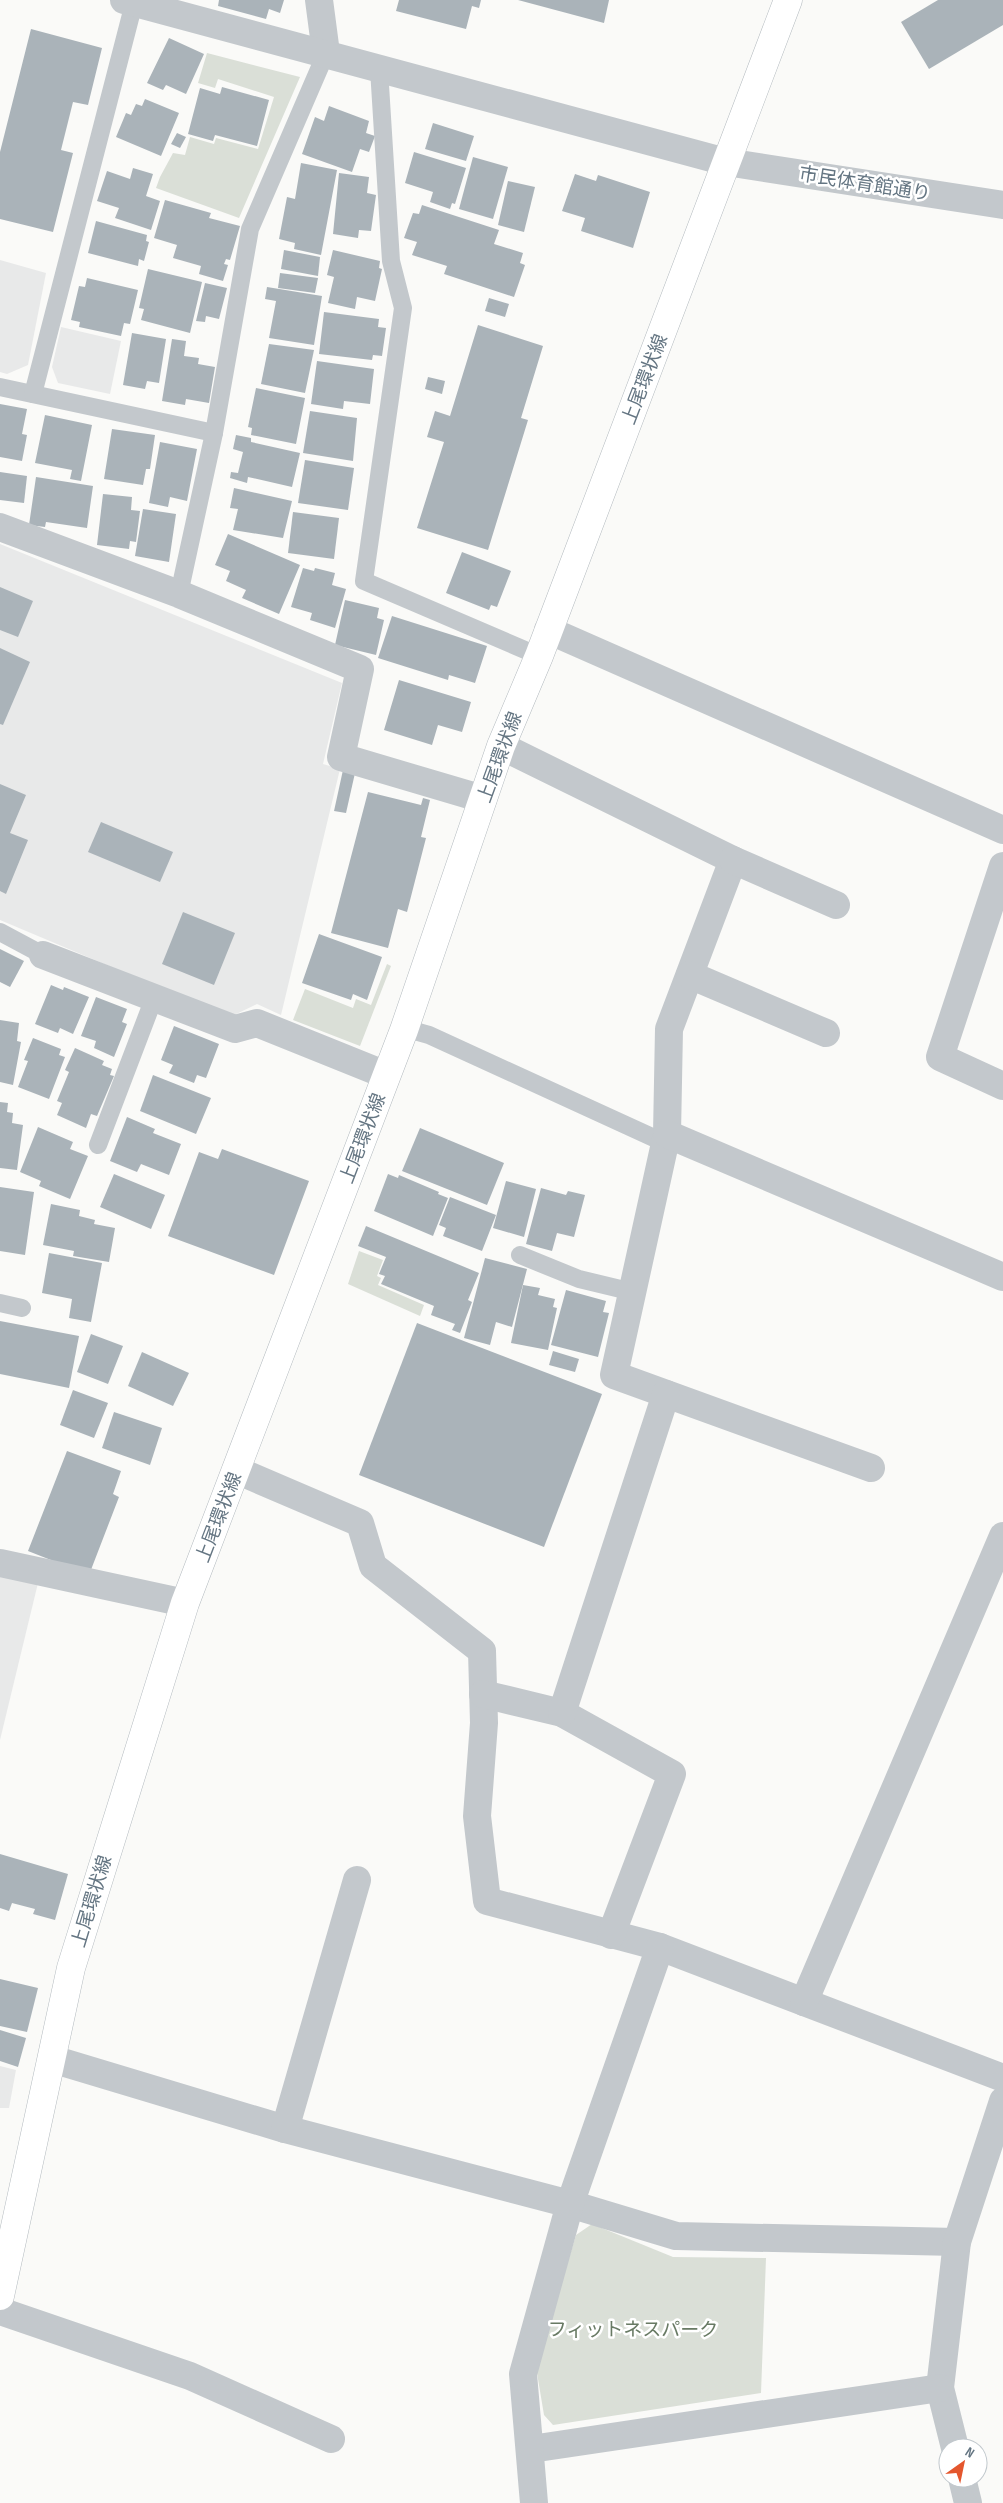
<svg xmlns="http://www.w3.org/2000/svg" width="1003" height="2503" viewBox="0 0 1003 2503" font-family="'Sofia Sans Condensed','Noto Sans JP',sans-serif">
  <rect width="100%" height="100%" fill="#fafaf8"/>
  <g fill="#e8e9e9">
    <polygon points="0,260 46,273 28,365 7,374 0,372"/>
    <polygon points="61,327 121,341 110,394 58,383 52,367"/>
    <polygon points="0,544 342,683 323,764 340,769 281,1015 257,1004 230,1017 0,920"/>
    <polygon points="0,1575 38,1583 0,1740"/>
    <polygon points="0,2066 16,2070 9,2108 0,2108"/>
  </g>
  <g fill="#dadfd7">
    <polygon points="207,53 300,77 239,218 156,188 160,177 173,153 185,155 190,137 214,144 216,138 258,149 274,97 218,79 215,88 198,83"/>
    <polygon points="387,964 391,966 360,1046 293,1020 305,989 353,1008 356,999 371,1005"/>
    <polygon points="359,1251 383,1260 377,1276 381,1278 378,1285 424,1305 420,1316 348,1284"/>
    <polygon points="592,2224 673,2257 766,2258 761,2393 553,2425 544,2415 536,2367 576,2235"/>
  </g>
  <g fill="#aab3b9">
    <polygon points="219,0 284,0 280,13 269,9 266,19 218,6"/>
    <polygon points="399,0 481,0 479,8 472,6 466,29 396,11"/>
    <polygon points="518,0 609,0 604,23"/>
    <polygon points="938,0 1003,0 1003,25 929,69 901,22"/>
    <polygon points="31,29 102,48 88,105 73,102 61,150 73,153 53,232 0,219 0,152"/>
    <polygon points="169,38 204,54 186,94 166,85 163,90 147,83"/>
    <polygon points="222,87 269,100 257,146 215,135 213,141 188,134 200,88 220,94"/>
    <polygon points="145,99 179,113 161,156 116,137 126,113 131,115 136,104 142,106"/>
    <polygon points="329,106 369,121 366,133 375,136 369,152 360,149 352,172 302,154 315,117 324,121"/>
    <polygon points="433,123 474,136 466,161 425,149"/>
    <polygon points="177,133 186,137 180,148 171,144"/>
    <polygon points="414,152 466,168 455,204 452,203 450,209 430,202 433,192 405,183"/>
    <polygon points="473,157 508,167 493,219 459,209"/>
    <polygon points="301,163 337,170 321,255 294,249 295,243 279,239 287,197 295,199"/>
    <polygon points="133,168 153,174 146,196 160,201 151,230 115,218 119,208 97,201 107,171 130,179"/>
    <polygon points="339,173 369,177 367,193 376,195 371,231 359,230 358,238 333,234"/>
    <polygon points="575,174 596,181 598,175 650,192 633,248 581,231 585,218 562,211"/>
    <polygon points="508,181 535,187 524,232 498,225"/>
    <polygon points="165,200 211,213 209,218 240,226 230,260 226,259 224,264 228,265 223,281 199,274 201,266 173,258 177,245 154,238"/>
    <polygon points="422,205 499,230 494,244 523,253 520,263 525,265 514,297 444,274 447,266 412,255 417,242 404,238 413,213 419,214"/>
    <polygon points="96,221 147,235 146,241 149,242 144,261 139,259 138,266 88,253"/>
    <polygon points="284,250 320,257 318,276 281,269"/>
    <polygon points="333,250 380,261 379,268 382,269 375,301 357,297 355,309 328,303 334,277 327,275"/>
    <polygon points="148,269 202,282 190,333 141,320 144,309 139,308"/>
    <polygon points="280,273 318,278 315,293 278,288"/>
    <polygon points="87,278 138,290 130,324 124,323 121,336 79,327 80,322 71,320 79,286 85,287"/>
    <polygon points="205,283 227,288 219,319 206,316 205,322 196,321"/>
    <polygon points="267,287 322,296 314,345 269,338 276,301 265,299"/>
    <polygon points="489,298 509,304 505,317 485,311"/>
    <polygon points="324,312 379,319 378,327 386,328 382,356 373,355 372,360 319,354"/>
    <polygon points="478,325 543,346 521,418 528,420 488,550 417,528 444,442 427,437 435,411 450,416"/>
    <polygon points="132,333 166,339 159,383 147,381 145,389 123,385"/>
    <polygon points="172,339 186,341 184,356 199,358 198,364 215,367 209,403 186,399 185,405 162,401"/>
    <polygon points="269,344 314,350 305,393 261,384"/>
    <polygon points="317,361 374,369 370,404 344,401 343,409 311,404"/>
    <polygon points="428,377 445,381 442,394 425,389"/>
    <polygon points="256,388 305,398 296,444 251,435 252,428 248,427"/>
    <polygon points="0,404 27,409 22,434 27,435 22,461 0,457"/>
    <polygon points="310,411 357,418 353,461 303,453"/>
    <polygon points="45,415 92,425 81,481 70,479 72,470 35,463"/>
    <polygon points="112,429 155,435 150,469 146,469 143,485 104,479"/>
    <polygon points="236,435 251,438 251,442 300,453 292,487 248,477 247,483 230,478 231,472 238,473 243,452 233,449"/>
    <polygon points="160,442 197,449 187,501 170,497 168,507 149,503"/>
    <polygon points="305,460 354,468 348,510 298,503"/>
    <polygon points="0,472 27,476 24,503 0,500"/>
    <polygon points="36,477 93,486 87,528 46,522 45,527 29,525"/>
    <polygon points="234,488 292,501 283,538 233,530 238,509 230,508"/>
    <polygon points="103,494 132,497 131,510 140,511 136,542 130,541 129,549 97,545"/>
    <polygon points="143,509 176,514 169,562 135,556"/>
    <polygon points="293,512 339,518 334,559 288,553"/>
    <polygon points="228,534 300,565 279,614 242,598 246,590 226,581 230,571 215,565"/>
    <polygon points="462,552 511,571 497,607 491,605 489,610 446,593"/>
    <polygon points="303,568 314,571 315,568 335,573 332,585 346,589 335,628 310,620 312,613 291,607"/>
    <polygon points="0,587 33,601 18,637 0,630"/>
    <polygon points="345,600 379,608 377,618 384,620 376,655 335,645"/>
    <polygon points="392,616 487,646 475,683 449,675 448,680 378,658"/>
    <polygon points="0,648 30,662 3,725 0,724"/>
    <polygon points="399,680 471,702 462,732 438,725 432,745 384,730"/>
    <polygon points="343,770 355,773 346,813 334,811"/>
    <polygon points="0,784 26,795 10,833 28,840 6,894 0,891"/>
    <polygon points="368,792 421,805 423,798 430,800 421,837 426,838 407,912 398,909 388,948 331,933"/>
    <polygon points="101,822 173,852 160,882 88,852"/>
    <polygon points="183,912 235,933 214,985 162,964"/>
    <polygon points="319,934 382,957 367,1000 353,994 351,1000 302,983"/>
    <polygon points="0,949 24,961 10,987 0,982"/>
    <polygon points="51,985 63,990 64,987 89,997 73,1034 60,1028 58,1033 35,1024"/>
    <polygon points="96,997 127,1009 122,1022 127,1024 114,1057 94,1048 96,1041 81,1036"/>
    <polygon points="0,1020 19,1023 17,1041 21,1042 13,1085 0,1082"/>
    <polygon points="174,1026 219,1044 206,1078 197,1075 194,1083 169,1073 173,1065 161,1060"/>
    <polygon points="33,1038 61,1049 59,1055 65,1057 49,1099 18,1087 28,1061 24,1060"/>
    <polygon points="75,1048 104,1061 102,1065 112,1069 110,1075 114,1076 97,1116 91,1114 86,1128 57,1115 62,1103 57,1101 69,1072 65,1070"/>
    <polygon points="153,1075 211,1098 196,1134 140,1111"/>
    <polygon points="0,1102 8,1103 7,1112 13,1113 12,1123 23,1125 17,1170 0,1168"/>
    <polygon points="127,1117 155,1129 153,1133 181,1144 169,1175 141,1164 137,1172 110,1161"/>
    <polygon points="38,1127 73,1142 70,1149 88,1156 70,1199 39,1186 41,1181 20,1172"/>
    <polygon points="420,1128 504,1163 487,1205 402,1171"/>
    <polygon points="222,1149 309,1181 274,1275 168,1236 199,1152 218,1159"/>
    <polygon points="114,1174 165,1195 151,1229 100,1207"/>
    <polygon points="388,1174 398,1178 399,1175 439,1192 438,1194 448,1198 433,1236 374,1211"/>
    <polygon points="506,1181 536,1189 524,1237 493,1228"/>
    <polygon points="0,1187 34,1192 25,1255 0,1251"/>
    <polygon points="541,1188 566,1195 568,1191 585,1195 574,1237 557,1233 552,1251 526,1244"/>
    <polygon points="450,1197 496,1215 482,1251 443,1236 446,1228 439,1225"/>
    <polygon points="51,1204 80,1210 79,1216 95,1220 94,1224 115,1228 109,1262 73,1256 74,1251 43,1245"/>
    <polygon points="366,1226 479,1273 468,1300 472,1302 460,1333 452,1330 455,1324 431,1315 434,1306 381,1284 385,1276 379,1274 386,1257 358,1246"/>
    <polygon points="49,1253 102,1263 91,1322 69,1318 72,1299 42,1293"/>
    <polygon points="485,1258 527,1269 512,1327 496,1322 490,1345 464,1338"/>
    <polygon points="523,1285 540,1288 538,1295 555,1299 553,1307 557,1308 548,1350 511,1343"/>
    <polygon points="566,1290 606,1301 603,1312 609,1313 598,1357 551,1345"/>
    <polygon points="0,1321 79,1336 69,1388 0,1374"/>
    <polygon points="417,1323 602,1394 544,1547 359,1475"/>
    <polygon points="91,1334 123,1346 108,1384 77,1372"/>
    <polygon points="553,1351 579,1359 575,1372 549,1365"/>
    <polygon points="142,1352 189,1373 173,1406 128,1386"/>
    <polygon points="73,1390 108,1403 94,1438 60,1425"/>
    <polygon points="114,1412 162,1428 150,1465 102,1448"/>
    <polygon points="67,1451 121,1471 113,1494 119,1497 89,1575 28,1551"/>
    <polygon points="0,1854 68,1874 55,1920 33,1914 35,1909 12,1903 9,1911 0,1908"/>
    <polygon points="0,1979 38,1988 27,2032 0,2026"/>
    <polygon points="0,2030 26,2038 18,2067 0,2061"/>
  </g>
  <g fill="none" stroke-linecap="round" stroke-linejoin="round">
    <g stroke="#b3babf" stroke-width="29">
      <polyline id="secondary" points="0,2296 71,1968 185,1603 404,1030 501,746 539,656 788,0"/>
    </g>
    <g stroke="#c3c8cc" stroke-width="18">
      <polyline points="379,69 391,261 403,308 364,581 539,656"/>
      <polyline points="0,387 214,433"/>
      <polyline points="33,394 134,3"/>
      <polyline points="179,594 214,433 250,229 326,53"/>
      <polyline points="0,932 43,955"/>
      <polyline points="404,1028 429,1035 665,1143"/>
      <polyline points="98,1145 154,998"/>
      <polyline points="520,1255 579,1279 633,1292"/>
      <polyline points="0,1303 22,1308"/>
    </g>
    <g stroke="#c3c8cc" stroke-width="28">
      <polyline points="319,0 326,53"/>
      <polyline points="0,527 179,594 360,669 341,757 483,799"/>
      <polyline points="548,630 1003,830"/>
      <polyline points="501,746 733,860 669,1029 667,1134 614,1375 871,1468"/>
      <polyline points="733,860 836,905"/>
      <polyline points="1003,866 940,1057 1003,1086"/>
      <polyline points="43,955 235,1029 257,1023 386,1075"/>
      <polyline points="690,975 826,1033"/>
      <polyline points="667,1134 1003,1277"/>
      <polyline points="236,1470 360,1523 373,1566 482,1651 484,1723 477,1816 487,1901 660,1947 1003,2078"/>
      <polyline points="0,1563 185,1603"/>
      <polyline points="483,1694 562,1713 672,1774 611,1935"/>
      <polyline points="562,1713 666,1394"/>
      <polyline points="804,2002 1003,1536"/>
      <polyline points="52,2059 285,2129 570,2204 676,2236 957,2242"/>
      <polyline points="285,2129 357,1880"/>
      <polyline points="0,2311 190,2376 331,2439"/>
      <polyline points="955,2448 940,2388 957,2242 1003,2101"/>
      <polyline points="531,2449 940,2388"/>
      <polyline points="962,2478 968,2503"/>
      <polyline points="534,2503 523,2374 570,2204 660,1947"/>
    </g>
    <polyline stroke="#c3c8cc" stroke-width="28" points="124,0 726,162 1003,205"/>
    <use href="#secondary" stroke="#fff" stroke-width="28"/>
  </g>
  <g text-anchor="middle" stroke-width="5" stroke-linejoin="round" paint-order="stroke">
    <g font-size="19" fill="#657683" stroke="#fff">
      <text transform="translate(865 183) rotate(9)" y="7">市民体育館通り</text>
      <text transform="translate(644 379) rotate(-69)" y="7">上尾環状線</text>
      <text transform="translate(499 757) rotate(-70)" y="7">上尾環状線</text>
      <text transform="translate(362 1138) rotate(-69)" y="7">上尾環状線</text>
      <text transform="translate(218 1517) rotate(-69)" y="7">上尾環状線</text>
      <text transform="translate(91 1901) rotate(-73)" y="7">上尾環状線</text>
    </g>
    <g font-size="19" fill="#687a64" stroke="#fff">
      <text x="633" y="2336">フィットネスパーク</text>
    </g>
  </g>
  <g transform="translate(963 2463) rotate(33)"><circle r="24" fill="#ffffff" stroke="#c1c8cd"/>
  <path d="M0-4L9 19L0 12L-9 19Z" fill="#e4572e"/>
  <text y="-8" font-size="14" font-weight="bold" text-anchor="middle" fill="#657683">N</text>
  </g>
</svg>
